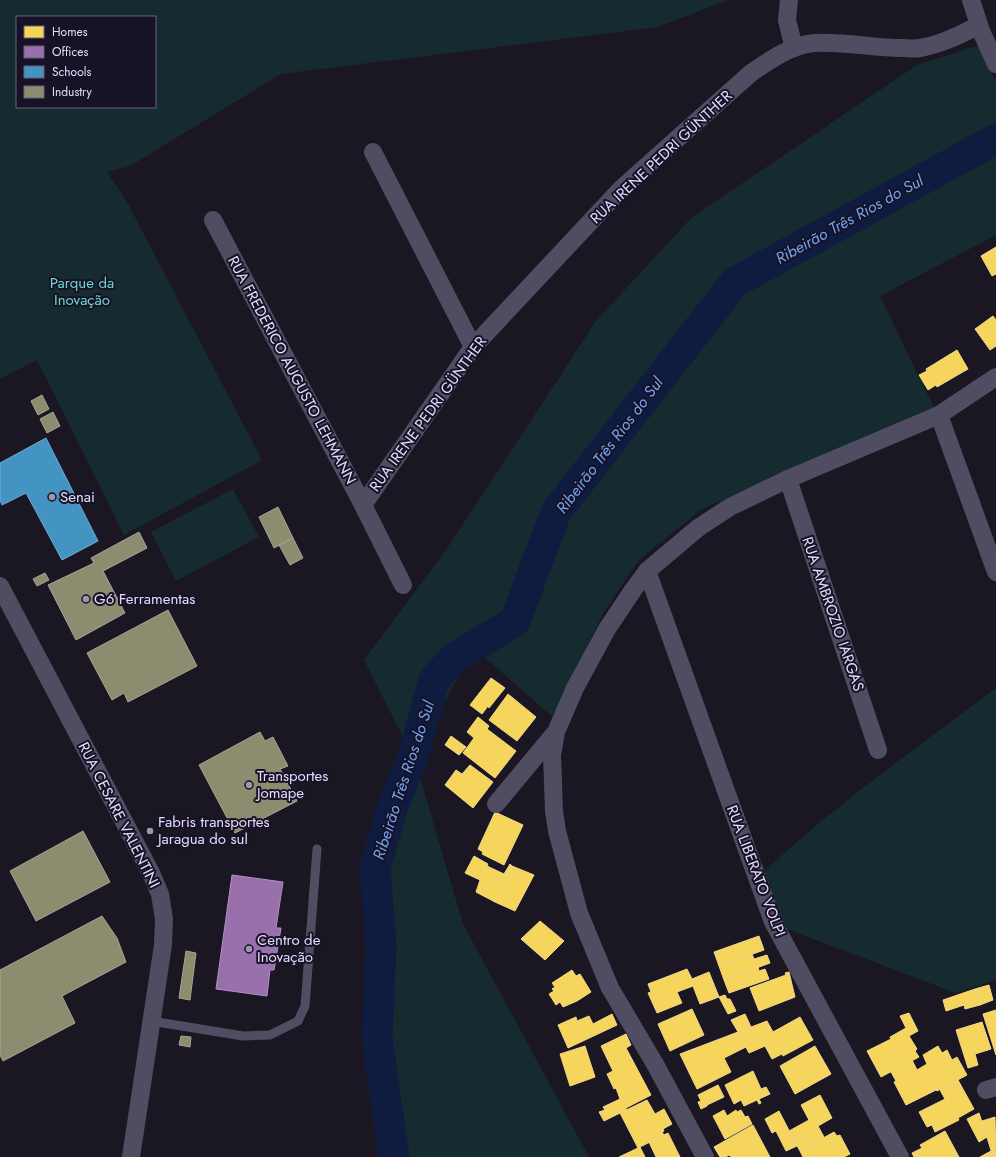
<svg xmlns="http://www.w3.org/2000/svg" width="996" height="1157" viewBox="0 0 996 1157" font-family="Jost,sans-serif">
  <rect width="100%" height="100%" fill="#1a1722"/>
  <g fill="#162b2f" fill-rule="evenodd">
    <path d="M 0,0 L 728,0 L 658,27 L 281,74 L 130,166 L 107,172 L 127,202 L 262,460 L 124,535 L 37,360 L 0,379 ZM 17,17 L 155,17 L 155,107 L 17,107 Z"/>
    <polygon points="980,45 996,83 996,235 880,296 934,408 702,509 639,560 604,612 553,717 481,654 460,674 414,757 463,924 589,1157 394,1157 377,1039 381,946 375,868 391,812 413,757 364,660 448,547 596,321 691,218 917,65"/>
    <polygon points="233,489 259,537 176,581 151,532"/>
    <path d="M 996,688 L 996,980 L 956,993 L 779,926 L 765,871 C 836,804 918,747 996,688 Z"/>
  </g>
  <g fill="#f6d55c" stroke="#f0d78c">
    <polygon points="996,247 996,274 992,276 981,256"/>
    <polygon points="993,316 996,320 996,346 990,350 975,329"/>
    <polygon points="957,350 968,369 937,387 936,385 928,390 919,375 927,371 926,369"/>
    <polygon points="491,678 505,688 489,708 488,706 482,714 470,705"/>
    <polygon points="508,694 536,717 517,741 489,720"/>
    <polygon points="478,717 489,726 487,729 516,751 495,778 463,753 474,738 467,732"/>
    <polygon points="451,736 466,747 459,755 445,745"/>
    <polygon points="470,765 493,782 473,808 445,785 456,770 462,774"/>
    <polygon points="495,812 523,825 504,865 482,854 483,852 478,849"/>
    <polygon points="474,856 488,864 487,866 504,874 510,864 512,866 495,902 476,892 480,880 465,873"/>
    <polygon points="512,866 534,875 515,911 495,902"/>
    <polygon points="540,921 564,941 545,960 521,939"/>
    <polygon points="759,936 764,950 719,966 714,952"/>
    <polygon points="752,954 754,959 767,955 770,963 724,980 719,966"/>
    <polygon points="758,967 759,971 765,969 769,979 729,993 724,980"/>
    <polygon points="687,969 692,979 709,972 719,997 700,1004 693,986 677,992 682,1003 657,1013 648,993 651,992 648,984"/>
    <polygon points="572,970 576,976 580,974 591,992 577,1001 563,1007 560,1002 556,1005 549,994 554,991 552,989 555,987 552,983"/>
    <polygon points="789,972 795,997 759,1011 750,988 786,975 785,973"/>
    <polygon points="989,985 993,1000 980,1005 975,989"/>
    <polygon points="975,989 980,1005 965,1009 964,1005 946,1011 943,1000"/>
    <polygon points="725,995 727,999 730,999 736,1011 728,1014 719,997"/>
    <polygon points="692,1009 704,1035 670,1051 658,1024"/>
    <polygon points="996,1010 996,1055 983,1014"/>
    <polygon points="909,1013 918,1031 909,1036 917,1049 915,1051 919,1057 881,1077 867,1051 891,1039 890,1037 906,1028 900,1016"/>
    <polygon points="612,1014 617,1025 568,1048 558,1025 576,1017 577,1021 589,1016 593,1024"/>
    <polygon points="745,1014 751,1027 738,1032 731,1020"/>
    <polygon points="800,1017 813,1040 783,1056 782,1054 772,1059 765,1046 749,1053 738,1032 767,1021 773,1032"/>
    <polygon points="982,1022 991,1049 975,1054 978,1065 968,1068 956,1030"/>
    <polygon points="738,1032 746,1047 724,1058 731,1072 697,1089 680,1054"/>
    <polygon points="626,1034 631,1045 626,1048 651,1095 626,1108 626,1110 604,1121 599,1112 605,1110 603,1107 620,1099 616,1088 614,1089 607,1074 613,1071 601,1046"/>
    <polygon points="585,1046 595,1077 570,1086 560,1054"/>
    <polygon points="815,1046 831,1074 795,1094 780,1066"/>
    <polygon points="938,1046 942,1053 947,1050 952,1060 957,1057 967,1075 937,1091 936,1090 906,1105 894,1082 896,1081 891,1072 912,1060 917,1070 927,1064 923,1055"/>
    <polygon points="753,1071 761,1089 766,1087 770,1094 759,1099 761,1103 759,1104 757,1100 744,1106 741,1100 734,1104 725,1085"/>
    <polygon points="958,1080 974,1109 958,1118 959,1120 935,1132 932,1125 927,1127 919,1112 945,1099 940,1090"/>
    <polygon points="718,1085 724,1097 707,1105 707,1106 701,1109 698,1102 701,1101 698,1095"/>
    <polygon points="820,1095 832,1118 818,1126 824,1137 800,1151 789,1131 809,1120 801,1105"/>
    <polygon points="647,1100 655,1114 664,1109 672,1124 663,1129 664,1131 662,1132 664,1135 638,1148 620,1113"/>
    <polygon points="724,1110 727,1116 736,1110 737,1112 741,1110 745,1117 748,1116 752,1124 725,1139 713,1116"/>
    <polygon points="779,1111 797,1146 786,1151 776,1131 772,1133 765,1119"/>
    <polygon points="979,1113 987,1137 979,1142 967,1119"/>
    <polygon points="995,1117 996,1157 993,1157 982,1121"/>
    <polygon points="753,1125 770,1157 731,1157 730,1155 725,1157 720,1157 714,1147"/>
    <polygon points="945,1131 959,1157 914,1157 912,1153 922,1148 920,1145"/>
    <polygon points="834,1132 837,1136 840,1135 850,1154 844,1157 803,1157 800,1151"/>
    <polygon points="668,1133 680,1157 656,1157 649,1142"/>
    <polygon points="640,1147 645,1157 619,1157 638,1148"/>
    <polygon points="991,1151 993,1157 980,1157"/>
  </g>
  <polygon fill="#9970ab" stroke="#af90c3" points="232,875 283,882 276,928 281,928 274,970 270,970 267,996 216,989"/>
  <polygon fill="#4393c3" stroke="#73a9d4" points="46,438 98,541 62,560 26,493 2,505 0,500 0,484 1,483 0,481 0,463"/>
  <g fill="#8c8c6e" stroke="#a6a499">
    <polygon points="42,395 49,409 38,415 31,401"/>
    <polygon points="53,412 60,426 47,433 40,419"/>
    <polygon points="278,507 293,538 274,548 259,517"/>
    <polygon points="139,532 147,548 103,571 125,613 76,640 48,585 94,563 91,558"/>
    <polygon points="293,538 303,558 290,565 279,545"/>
    <polygon points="45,573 49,580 37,586 33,579"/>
    <polygon points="168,610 197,666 128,702 124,693 112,700 87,653"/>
    <polygon points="260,732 265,741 273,737 288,766 280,769 297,801 235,833 199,765"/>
    <polygon points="83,831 110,882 36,921 10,871"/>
    <polygon points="102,916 117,938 126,962 62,996 75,1023 3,1061 0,1055 0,970"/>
    <polygon points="186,951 196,953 190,1000 179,998"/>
    <polygon points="181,1036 191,1037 190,1047 179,1045"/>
  </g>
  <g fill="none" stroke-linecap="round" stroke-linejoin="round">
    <polyline stroke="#101b40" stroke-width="31" points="394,1157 377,1039 381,946 375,868 391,812 413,757 434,680 453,659 515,621 556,512 735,282 996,139"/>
    <polyline stroke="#504d62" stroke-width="9" points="151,1021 243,1036 270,1035 298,1021 305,1006 317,849"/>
    <g stroke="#504d62" stroke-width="18">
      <polyline points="789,0 787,20 794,48"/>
      <polyline points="971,0 981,31 996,64"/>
      <polyline points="373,152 473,347"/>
      <polyline points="213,220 363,505 403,585"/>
      <polyline points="939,415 996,572"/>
      <polyline points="788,479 878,750"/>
      <path d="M 363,505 L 473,347 L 622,188 L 751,73 C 770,60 791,45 814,43 C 843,41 873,48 902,48 C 908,48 914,49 920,48 C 942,44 960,35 979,25"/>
      <polyline points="647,571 773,922 900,1157"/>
      <polyline points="0,586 151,873 160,894 164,919 163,945 131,1157"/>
      <polyline points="496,804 555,733"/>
      <polyline points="986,1090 996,1087"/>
      <polyline points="705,1157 655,1064 610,988 579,913 557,831 554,811 552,755 556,732 575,688 607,629 633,590 647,571 698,528 730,507 788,479 939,415 996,377"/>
    </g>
  </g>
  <g fill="#9d96b0" stroke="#181227" stroke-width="1.5">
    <circle cx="52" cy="497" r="4"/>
    <circle cx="86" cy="599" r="4"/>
    <circle cx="249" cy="785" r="4"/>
    <circle cx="150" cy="831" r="4"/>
    <circle cx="249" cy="949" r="4"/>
  </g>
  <g text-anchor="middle" stroke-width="4" stroke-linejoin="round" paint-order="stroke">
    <g font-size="15" fill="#e3dbfc" stroke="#181227">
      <text transform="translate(661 157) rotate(-43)" y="5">RUA IRENE PEDRI GÜNTHER</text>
      <text transform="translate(292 370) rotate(62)" y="5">RUA FREDERICO AUGUSTO LEHMANN</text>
      <text transform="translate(428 414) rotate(-54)" y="5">RUA IRENE PEDRI GÜNTHER</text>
      <text transform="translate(833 614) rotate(71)" y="5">RUA AMBROZIO IARGAS</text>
      <text transform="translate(119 815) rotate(63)" y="5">RUA CESARE VALENTINI</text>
      <text transform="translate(756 871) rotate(69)" y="5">RUA LIBERATO VOLPI</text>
    </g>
    <g font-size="15" fill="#6bd8cb" stroke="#181227">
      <text x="82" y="288">Parque da<tspan x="82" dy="17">Inovação</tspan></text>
    </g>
    <g font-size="15" fill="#e3dbfc" stroke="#181227" text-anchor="start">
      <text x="60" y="502">Senai</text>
      <text x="94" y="604">G6 Ferramentas</text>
      <text x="257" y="781">Transportes<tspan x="257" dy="17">Jomape</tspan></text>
      <text x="158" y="827">Fabris transportes<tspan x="158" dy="17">Jaragua do sul</tspan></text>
      <text x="257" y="945">Centro de<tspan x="257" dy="17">Inovação</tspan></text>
    </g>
    <g font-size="16" font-style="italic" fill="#71a6f4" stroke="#181227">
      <text transform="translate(849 219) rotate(-29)" y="6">Ribeirão Três Rios do Sul</text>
      <text transform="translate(609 445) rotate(-53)" y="6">Ribeirão Três Rios do Sul</text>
      <text transform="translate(403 780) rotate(-72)" y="6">Ribeirão Três Rios do Sul</text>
    </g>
  </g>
  <rect x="16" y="16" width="140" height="92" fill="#181227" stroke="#69627c"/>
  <rect x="24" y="26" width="20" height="12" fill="#f6d55c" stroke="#69627c"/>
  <text x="52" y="36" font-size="12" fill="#e3dbfc">Homes</text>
  <rect x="24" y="46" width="20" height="12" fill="#9970ab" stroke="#69627c"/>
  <text x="52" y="56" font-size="12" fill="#e3dbfc">Offices</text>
  <rect x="24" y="66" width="20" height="12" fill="#4393c3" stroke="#69627c"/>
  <text x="52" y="76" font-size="12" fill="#e3dbfc">Schools</text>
  <rect x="24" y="86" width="20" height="12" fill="#8c8c6e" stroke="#69627c"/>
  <text x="52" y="96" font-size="12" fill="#e3dbfc">Industry</text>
</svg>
